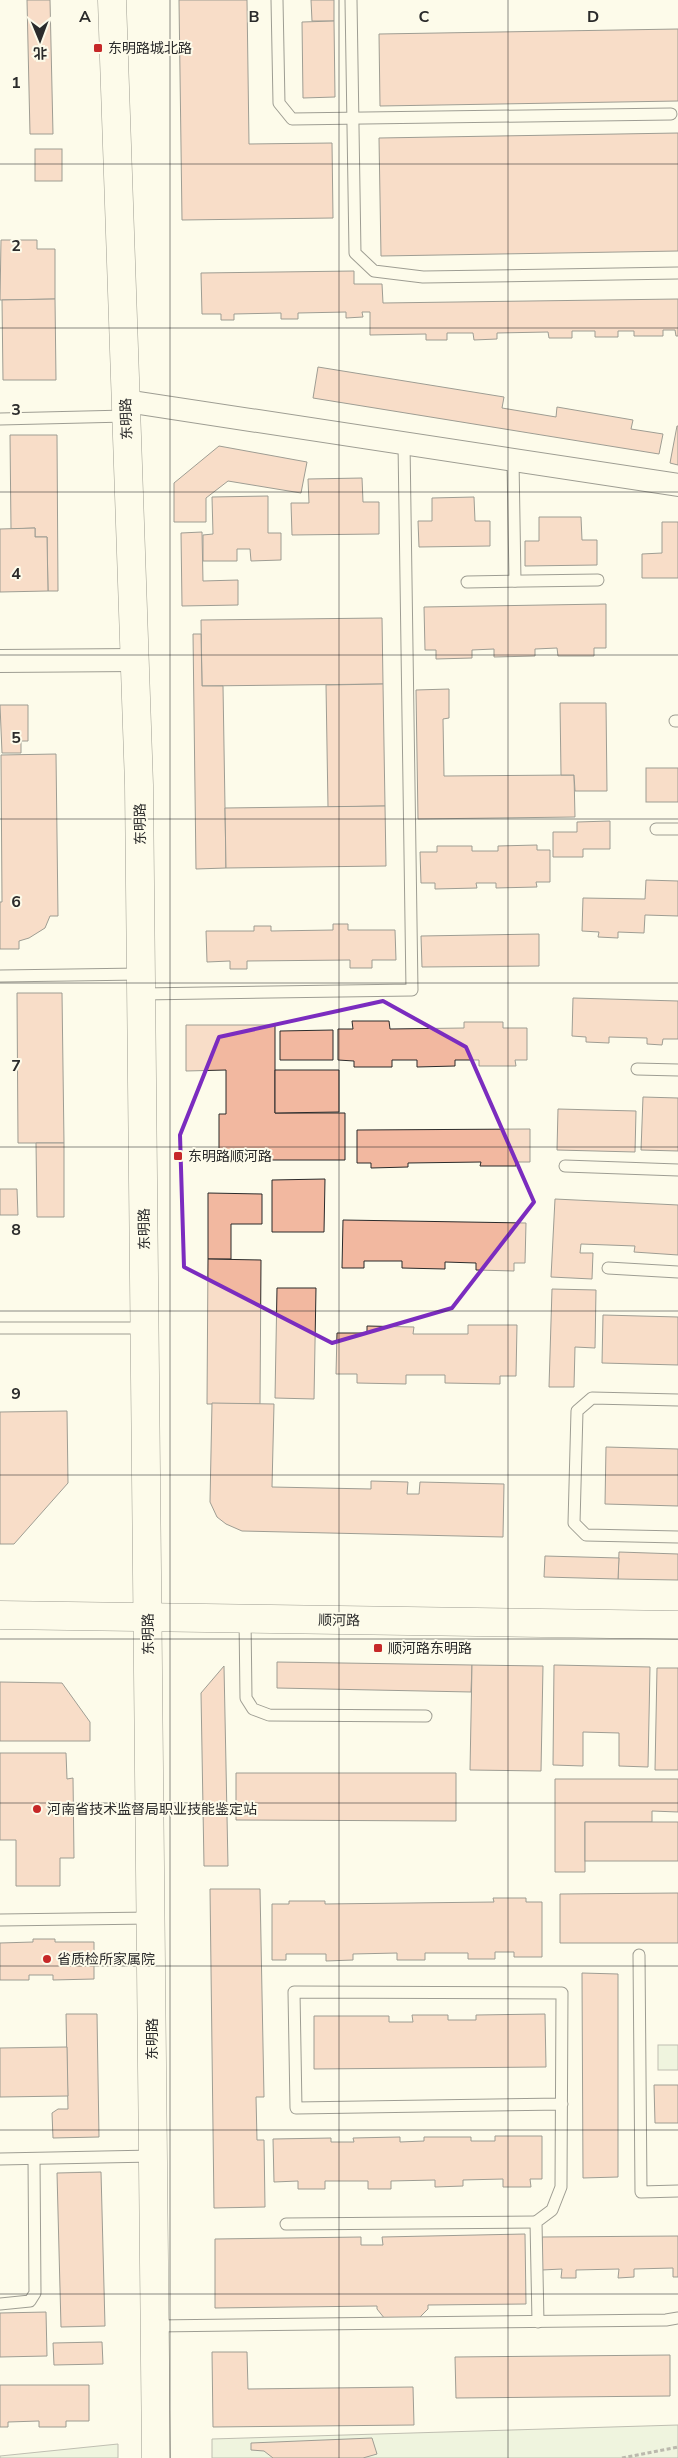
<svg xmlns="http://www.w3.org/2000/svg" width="678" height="2458" viewBox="0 0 678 2458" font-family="'Nunito Sans','Noto Sans SC',sans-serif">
  <rect width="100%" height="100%" fill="#fdfbea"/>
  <g fill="#deebd1" stroke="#74746e">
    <rect x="658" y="2045" width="20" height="25"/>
    <polygon points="678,2425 678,2458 212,2458 212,2439"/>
    <polygon points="118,2444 118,2458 0,2458 0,2456"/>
  </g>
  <g fill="#f2b8a0" stroke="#2b2b2b">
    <polygon points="27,0 50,0 53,134 30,134"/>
    <polygon points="179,0 247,0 249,144 332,143 333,218 182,220"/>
    <polygon points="311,0 334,0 334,21 312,21"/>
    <polygon points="334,21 335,97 303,98 302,22"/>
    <polygon points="678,29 678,101 380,106 379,34"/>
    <polygon points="678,133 678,251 381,256 379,138"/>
    <rect x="35" y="149" width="27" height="32"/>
    <polygon points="1,240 37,240 37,249 55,249 55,299 0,300"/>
    <polygon points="354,271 354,284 382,284 383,303 678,299 678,336 676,336 675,330 663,330 663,336 634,336 634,331 618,331 618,337 595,337 595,331 572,331 572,338 549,338 548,332 497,333 497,339 474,340 473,333 447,333 447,340 426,340 426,334 370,335 370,312 362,312 363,317 346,318 346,312 298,313 298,319 281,319 281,313 234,314 234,320 221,320 221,314 202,314 201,273"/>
    <polygon points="55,299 56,380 3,380 2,300"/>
    <polygon points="318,367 504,397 502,408 556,417 557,407 633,420 631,429 663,434 659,454 313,398"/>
    <polygon points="677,426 678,426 678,465 670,463"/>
    <polygon points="10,435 57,435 58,591 48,591 47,537 35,537 35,528 11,529"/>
    <polygon points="219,446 307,462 301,493 228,481 206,498 206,522 174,522 174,483"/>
    <polygon points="362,478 363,502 379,502 379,534 292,535 291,503 309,503 308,479"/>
    <polygon points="268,496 268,533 281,533 281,560 251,561 250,549 237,549 237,561 203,561 203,535 213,534 212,497"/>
    <polygon points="474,497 475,521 490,521 490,546 419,547 418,521 432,521 432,498"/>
    <polygon points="539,517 581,517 582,540 597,540 597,565 525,566 525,541 539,541"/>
    <polygon points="662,522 678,522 678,578 642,578 642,554 662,553"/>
    <polygon points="35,528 35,537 47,537 48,591 0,592 0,529"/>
    <polygon points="202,532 203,581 238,580 238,605 182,606 181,533"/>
    <polygon points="606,604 606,648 594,648 594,656 558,656 557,648 535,649 535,656 494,657 494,649 472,650 472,658 436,659 436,650 425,650 424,607"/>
    <polygon points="382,618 383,684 202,686 201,620"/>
    <polygon points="193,634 201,634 202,686 223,686 226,868 196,869"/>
    <polygon points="383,684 385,806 328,807 326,685"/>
    <polygon points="449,689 449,718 443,719 444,776 574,775 575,817 418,819 416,690"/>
    <polygon points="560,703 606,703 607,791 575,791 574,775 561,775"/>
    <polygon points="0,705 28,705 28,741 21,741 21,753 2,753"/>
    <polygon points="56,754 58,916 50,916 45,928 29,938 19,941 19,949 0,949 0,902 2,902 1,755"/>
    <rect x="646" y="768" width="32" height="34"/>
    <polygon points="385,806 386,866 226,868 225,808"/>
    <polygon points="610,821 610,849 583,849 583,857 553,857 553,832 577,832 577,822"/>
    <polygon points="537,845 537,850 550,850 550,882 536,882 537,887 496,888 496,883 476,883 477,888 435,889 435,883 421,883 420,852 437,852 437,846 472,846 472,851 498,851 498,846"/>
    <polygon points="646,880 678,881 678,916 645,915 644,933 618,932 618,938 598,937 599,932 582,931 583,898 645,899"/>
    <polygon points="333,924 348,924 348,930 395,930 396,960 372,960 372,968 350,968 350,960 247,961 247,969 230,969 230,961 207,962 206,931 254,931 254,926 271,926 271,931 333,930"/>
    <polygon points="539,934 539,966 422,967 421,936"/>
    <polygon points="17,993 62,993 64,1143 18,1143"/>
    <polygon points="573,998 678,1001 678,1039 663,1039 662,1045 647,1044 647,1038 609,1037 609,1043 586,1042 586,1037 572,1036"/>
    <polygon points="352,1021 389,1021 390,1029 464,1028 464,1022 503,1022 503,1028 527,1028 527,1060 515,1060 516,1066 479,1066 479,1060 455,1060 455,1066 417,1067 417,1060 392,1060 392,1067 354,1067 354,1061 338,1060 338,1029 353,1029"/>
    <polygon points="186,1025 275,1025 275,1113 345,1113 345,1160 219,1160 219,1114 226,1114 226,1070 186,1071"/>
    <polygon points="333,1030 333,1060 280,1060 280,1031"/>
    <polygon points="275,1070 339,1070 339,1112 275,1113"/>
    <polygon points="643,1097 678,1098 678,1151 641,1150"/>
    <polygon points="558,1109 636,1111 635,1152 557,1150"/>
    <polygon points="530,1129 530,1162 516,1162 516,1166 480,1166 481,1162 408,1163 408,1167 371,1168 371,1163 357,1163 357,1130"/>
    <polygon points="36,1143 64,1143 64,1217 37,1217"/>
    <polygon points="325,1179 324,1232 272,1232 272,1180"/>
    <polygon points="0,1189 17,1189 18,1215 0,1215"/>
    <polygon points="208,1193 262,1194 262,1224 231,1224 231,1259 208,1259"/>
    <polygon points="555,1199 678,1205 678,1255 634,1252 635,1246 581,1244 580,1253 593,1253 592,1279 551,1277"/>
    <polygon points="343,1220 526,1223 525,1263 514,1263 514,1271 476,1270 476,1263 445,1262 445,1269 402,1268 402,1261 364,1261 364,1268 342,1268"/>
    <polygon points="208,1259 261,1260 260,1404 207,1404"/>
    <polygon points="277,1288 316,1288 314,1399 275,1398"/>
    <polygon points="552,1289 596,1290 595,1348 575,1347 574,1387 549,1387"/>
    <polygon points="603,1315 678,1317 678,1365 602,1363"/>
    <polygon points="468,1325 517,1325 516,1376 500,1376 500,1384 445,1383 445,1375 406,1375 406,1384 357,1383 357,1374 336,1374 337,1333 367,1333 367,1326 414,1327 413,1334 468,1334"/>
    <polygon points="212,1403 274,1404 272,1487 371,1489 371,1481 408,1482 407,1494 419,1494 420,1482 504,1484 503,1537 242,1531 226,1524 217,1517 210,1502"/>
    <polygon points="67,1411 68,1483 14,1544 0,1544 0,1412"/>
    <polygon points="606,1447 678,1449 678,1506 605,1504"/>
    <polygon points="619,1552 678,1554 678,1580 618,1579"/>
    <polygon points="545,1556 619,1558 618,1579 544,1577"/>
    <polygon points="277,1662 472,1665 471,1692 277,1688"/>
    <polygon points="472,1665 543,1666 541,1771 470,1770"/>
    <polygon points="554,1665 650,1667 648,1767 619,1766 619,1733 583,1732 583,1766 553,1765"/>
    <polygon points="224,1666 228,1866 204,1866 201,1693"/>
    <polygon points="657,1668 678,1668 678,1770 655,1770"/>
    <polygon points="0,1682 62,1683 90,1722 90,1741 0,1741"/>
    <polygon points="0,1753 66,1753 67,1779 73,1778 74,1858 60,1858 60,1886 16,1886 16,1840 0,1840"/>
    <polygon points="236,1773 456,1773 456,1821 236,1820"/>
    <polygon points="555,1779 678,1779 678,1812 652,1811 652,1822 585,1822 585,1872 555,1872"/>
    <rect x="585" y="1822" width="93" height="39"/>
    <polygon points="210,1889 260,1889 264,2097 256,2097 257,2140 264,2140 265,2207 214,2208"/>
    <polygon points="678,1893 678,1943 560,1943 560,1894"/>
    <polygon points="493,1898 526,1898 526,1902 542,1902 542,1957 514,1957 514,1952 495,1952 495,1959 468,1959 468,1953 425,1953 425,1960 397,1960 397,1953 353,1954 353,1960 326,1961 326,1954 286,1954 286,1960 272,1960 272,1904 289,1904 289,1901 325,1901 325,1904 494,1902"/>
    <polygon points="33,1939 55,1939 55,1942 94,1942 94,1979 53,1980 53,1975 29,1975 29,1980 0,1980 0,1943 33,1942"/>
    <polygon points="582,1973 618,1974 618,2177 583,2178"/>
    <polygon points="66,2014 97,2014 99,2137 53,2138 52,2113 58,2109 68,2109"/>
    <polygon points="545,2014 546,2067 314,2069 314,2016 389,2016 389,2022 413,2022 412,2015 448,2015 448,2020 476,2020 476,2015"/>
    <polygon points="67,2047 68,2096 0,2097 0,2048"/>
    <polygon points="654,2085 678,2085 678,2123 655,2123"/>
    <polygon points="495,2136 542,2136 542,2179 530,2179 531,2187 503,2187 503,2179 463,2180 463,2186 435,2187 435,2180 391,2181 391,2189 368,2189 368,2181 325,2181 325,2189 298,2189 298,2181 274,2182 273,2139 331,2138 331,2142 354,2142 353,2138 400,2137 400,2142 424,2141 424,2137 471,2137 471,2141 495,2141"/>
    <polygon points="101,2172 105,2326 61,2327 57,2173"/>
    <polygon points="525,2234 526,2304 428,2305 428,2309 419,2318 385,2319 377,2309 377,2306 215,2308 215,2239 361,2237 361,2245 383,2245 382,2237"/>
    <polygon points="678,2236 678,2277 673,2277 673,2268 634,2269 634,2277 618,2278 619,2269 576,2270 576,2278 561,2278 562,2269 542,2270 542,2237"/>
    <polygon points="46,2312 47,2356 0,2357 0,2313"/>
    <polygon points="102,2342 103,2364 54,2365 53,2343"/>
    <polygon points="212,2352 247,2352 248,2389 413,2387 414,2425 213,2427"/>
    <polygon points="670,2355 670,2396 456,2398 455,2357"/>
    <polygon points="0,2385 89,2385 89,2421 66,2421 66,2427 39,2427 39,2421 8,2422 8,2427 0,2427"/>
    <polygon points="372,2438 377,2454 363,2458 273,2458 264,2451 251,2450 251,2443"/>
  </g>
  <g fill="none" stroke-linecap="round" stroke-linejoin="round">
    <g stroke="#2b2b2b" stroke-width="13">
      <g id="service">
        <polyline points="277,0 279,103 292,119 671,114"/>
        <polyline points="351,0 355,253 374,271 423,277 678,273"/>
        <polyline points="0,419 126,416"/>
        <polyline points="513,460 515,581"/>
        <polyline points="467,582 598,580"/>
        <polyline points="675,721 678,721"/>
        <polyline points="656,829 678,829"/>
        <polyline points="0,976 141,974"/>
        <polyline points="142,994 412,990 404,443"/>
        <polyline points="637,1069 678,1070"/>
        <polyline points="565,1166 678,1170"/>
        <polyline points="608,1268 678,1272"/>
        <polyline points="0,1328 145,1328"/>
        <polyline points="678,1400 592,1398 577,1411 574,1523 586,1535 678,1537"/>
        <polyline points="245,1619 246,1698 253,1709 269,1715 426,1716"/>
        <polyline points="0,1920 151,1918"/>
        <polyline points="639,1955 641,2192 678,2191"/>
        <polyline points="0,2159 153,2156"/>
        <polyline points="286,2224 536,2222"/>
        <polyline points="0,2304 30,2301 35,2293 34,2159"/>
        <polyline points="538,2322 536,2222 552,2210 561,2187 562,1993 294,1992 296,2108 562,2104"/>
        <polyline points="155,2326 666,2320 678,2318"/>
      </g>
    </g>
    <g stroke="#2b2b2b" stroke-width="24">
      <g id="minor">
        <polyline points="126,401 678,485"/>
        <polyline points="0,661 135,660"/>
      </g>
    </g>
    <g stroke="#2b2b2b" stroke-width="29">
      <g id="tertiary">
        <polyline points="112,0 139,785 156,2458"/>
        <polyline points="0,1615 678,1625"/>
      </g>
    </g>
    <polyline stroke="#6a6964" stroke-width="3" stroke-dasharray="4 2.5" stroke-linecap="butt" points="622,2458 678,2447"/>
    <use href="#service" stroke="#fdfbea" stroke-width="11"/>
    <use href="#minor" stroke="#fdfbea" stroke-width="22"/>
    <use href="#tertiary" stroke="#fdfbea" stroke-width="28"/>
  </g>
  <path d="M0 0H678V2458H0ZM 383,1001 L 466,1047 L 534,1202 L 452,1308 L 332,1343 L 184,1267 L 180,1135 L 219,1037 Z" fill="#fdfbea" fill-opacity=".55" fill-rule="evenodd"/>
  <path fill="none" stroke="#7b2cbf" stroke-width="4" stroke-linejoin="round" d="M 383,1001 L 466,1047 L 534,1202 L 452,1308 L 332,1343 L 184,1267 L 180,1135 L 219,1037 Z"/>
  <path fill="none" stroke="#2b2b2b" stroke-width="1" stroke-opacity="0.55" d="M 170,0 L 170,2458M 339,0 L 339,2458M 508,0 L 508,2458M 0,164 L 678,164M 0,328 L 678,328M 0,492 L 678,492M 0,655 L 678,655M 0,819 L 678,819M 0,983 L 678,983M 0,1147 L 678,1147M 0,1311 L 678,1311M 0,1475 L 678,1475M 0,1639 L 678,1639M 0,1803 L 678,1803M 0,1966 L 678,1966M 0,2130 L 678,2130M 0,2294 L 678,2294"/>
  <g fill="#c62828" stroke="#fdfbea" stroke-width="2">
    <rect x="93" y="43" width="10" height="10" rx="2.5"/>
    <rect x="173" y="1151" width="10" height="10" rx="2.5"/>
    <rect x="373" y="1643" width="10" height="10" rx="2.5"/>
    <circle cx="37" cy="1809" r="5"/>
    <circle cx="47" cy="1959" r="5"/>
  </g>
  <g text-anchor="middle" stroke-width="4" stroke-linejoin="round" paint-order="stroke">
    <g font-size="14" fill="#2b2b2b" stroke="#fdfbea" text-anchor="start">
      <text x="108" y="53">东明路城北路</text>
      <text x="188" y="1161">东明路顺河路</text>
      <text x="388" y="1653">顺河路东明路</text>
      <text x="47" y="1814">河南省技术监督局职业技能鉴定站</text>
      <text x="57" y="1964">省质检所家属院</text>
    </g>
    <g font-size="14" fill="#2b2b2b" stroke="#fdfbea">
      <text transform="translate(126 419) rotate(-92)" y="5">东明路</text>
      <text transform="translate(140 824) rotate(-91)" y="5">东明路</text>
      <text transform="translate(144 1229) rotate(-91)" y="5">东明路</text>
      <text transform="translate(339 1620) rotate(1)" y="5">顺河路</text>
      <text transform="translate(148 1634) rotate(-91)" y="5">东明路</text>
      <text transform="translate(152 2039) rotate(-90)" y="5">东明路</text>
    </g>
  </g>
  <g font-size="16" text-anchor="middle" font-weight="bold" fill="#2b2b2b" stroke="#fdfbea" stroke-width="4" stroke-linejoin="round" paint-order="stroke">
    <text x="85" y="22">A</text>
    <text x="254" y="22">B</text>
    <text x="424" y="22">C</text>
    <text x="593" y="22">D</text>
    <text x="16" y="88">1</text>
    <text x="16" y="251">2</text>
    <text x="16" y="415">3</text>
    <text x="16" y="579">4</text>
    <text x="16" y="743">5</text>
    <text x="16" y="907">6</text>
    <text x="16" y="1071">7</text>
    <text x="16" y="1235">8</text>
    <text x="16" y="1399">9</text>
  </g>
  <g transform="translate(40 40) rotate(179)" stroke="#fdfbea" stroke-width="4" paint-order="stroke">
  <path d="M0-4L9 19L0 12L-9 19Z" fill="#2b2b2b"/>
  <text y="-8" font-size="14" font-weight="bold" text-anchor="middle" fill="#2b2b2b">北</text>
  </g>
</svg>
